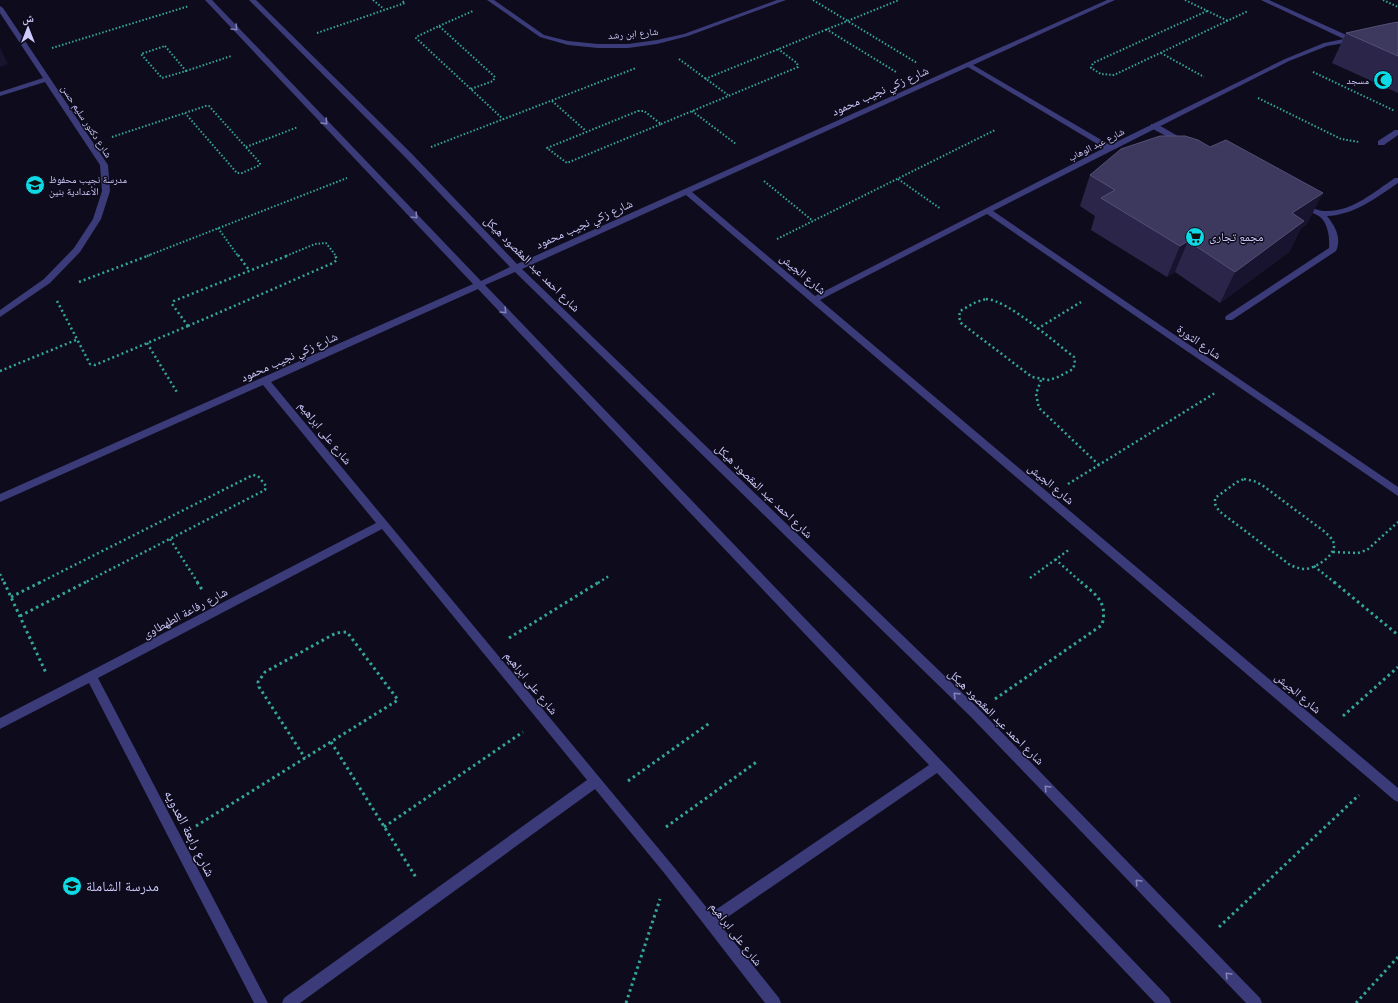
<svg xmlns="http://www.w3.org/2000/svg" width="1398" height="1003" viewBox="0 0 1398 1003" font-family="Mulish,'Noto Naskh Arabic',sans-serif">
  <rect width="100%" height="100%" fill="#0e0c1c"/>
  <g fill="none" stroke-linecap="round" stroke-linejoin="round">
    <g stroke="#34a79a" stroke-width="2" stroke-dasharray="1.5 2" stroke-linecap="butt">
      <polyline points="373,0 384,9"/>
      <polyline points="813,0 917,63"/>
      <polyline points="1185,0 1228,21"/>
      <polyline points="1383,0 1398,7"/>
      <polyline points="1207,11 1093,63 1091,68 1101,74 1114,75 1248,11"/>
      <polyline points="439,26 473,11"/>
      <polyline points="826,29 896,72"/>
      <polyline points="317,33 405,3 401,0"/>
      <polygon points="165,46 186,71 162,78 141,54"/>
      <polyline points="52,48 189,6"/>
      <polyline points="1161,53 1204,77"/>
      <polyline points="679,59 728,95"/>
      <polyline points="186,71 231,56"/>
      <polyline points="1313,72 1395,111"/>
      <polyline points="705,79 899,0"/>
      <polyline points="471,89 493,81 495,77 439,26 416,37 416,38 503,119"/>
      <polyline points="1258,98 1341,139 1359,142"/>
      <polyline points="552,101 586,131"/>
      <polygon points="638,111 644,111 661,124 567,163 547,148"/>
      <polyline points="692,111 736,144"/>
      <polyline points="661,124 798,67 797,63 778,49"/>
      <polyline points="112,137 206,106 209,106 260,163 260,165 242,173 237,173 185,113"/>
      <polyline points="246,147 298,127"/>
      <polyline points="431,147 636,68"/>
      <polyline points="898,179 941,209"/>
      <polyline points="764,181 813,221"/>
      <polyline points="218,228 238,256"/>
      <polyline points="777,239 995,130"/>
      <polyline points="147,256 347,178"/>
      <polyline points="286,256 315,244 326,243 336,256"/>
    </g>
    <g stroke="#34a79a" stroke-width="2.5" stroke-dasharray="2 3" stroke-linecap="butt">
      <polyline points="238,255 249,270"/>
      <polyline points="79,282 150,255"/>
      <path d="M 986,299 C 1008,300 1054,342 1074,357 L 1075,363 L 1073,369 L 1058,377 L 1049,380 L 1032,377 L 961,323 L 959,317 L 960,311 L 976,302 Z"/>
      <polyline points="57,301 90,364 95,365 188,326"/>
      <polyline points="188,326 172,304 174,301 289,255"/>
      <polyline points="188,326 333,263 337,260 335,255"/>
      <polyline points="1037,329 1081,302"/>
      <polyline points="147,343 178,394"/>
      <polyline points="0,371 76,340"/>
      <polyline points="1041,380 1036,394 1039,408 1099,465"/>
      <path d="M 1244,479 L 1254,481 L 1262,485 L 1325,532 C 1329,536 1334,540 1334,545 C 1335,556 1315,568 1306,569 C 1300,569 1295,567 1290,565 L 1219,511 L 1215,504 L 1215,498 L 1237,482 Z"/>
      <polyline points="1068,484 1215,393"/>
      <polyline points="170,539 198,583"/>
      <polyline points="1333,552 1358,553 1367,550 1398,522"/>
      <polyline points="1055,559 1082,583"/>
      <polyline points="1314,566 1335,583"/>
      <polyline points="0,574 4,583"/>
      <polyline points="1030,578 1070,549"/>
      <polyline points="39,583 253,475 258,476 266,486 265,490 84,583"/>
      <polyline points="598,583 609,576"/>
    </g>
    <g stroke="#34a79a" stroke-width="3" stroke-dasharray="2.5 3.5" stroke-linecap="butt">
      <polyline points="4,582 46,673"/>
      <polyline points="197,582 203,591"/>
      <polyline points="1334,582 1398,635"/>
      <polyline points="11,597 41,582"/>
      <polyline points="20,616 86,582"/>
      <polyline points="509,638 599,582"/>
      <path d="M 995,699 L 1102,625 C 1108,602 1096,595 1081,582"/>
      <polyline points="1343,716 1398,667"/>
      <polyline points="331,742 417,879"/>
      <polyline points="628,781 711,722"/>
      <polyline points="196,826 398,700 347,632 336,633 265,672 258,682 259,687 305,758"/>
      <polyline points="384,827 523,732"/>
      <polyline points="666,827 758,761"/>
      <polyline points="1219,927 1359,795"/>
      <polyline points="626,1003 660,899"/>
      <polyline points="1356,1003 1398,957"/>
    </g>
    <g fill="#3a3b78" fill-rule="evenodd">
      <polygon points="1151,124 1157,124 1188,142 1184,144 1181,144 1151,128"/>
      <polygon points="1395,130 1398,130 1398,135 1384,145 1378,145 1378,141"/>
      <path d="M 1395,178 L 1398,178 L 1398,183 C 1376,198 1354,215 1327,216 C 1335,226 1342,238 1336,251 L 1232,320 L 1226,320 L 1225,318 L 1226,316 L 1329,248 C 1330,238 1328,220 1317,215 C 1312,212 1304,211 1298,209 L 1298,205 C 1307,204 1318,212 1328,211 C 1353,211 1375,191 1395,178 Z"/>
    </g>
    <g fill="#3a3b78" fill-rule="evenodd">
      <path d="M 205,0 L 212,0 L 481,281 L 510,267 L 405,157 L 249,0 L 256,0 L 411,153 L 517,264 L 1107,0 L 1115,0 L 973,65 L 1110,145 L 1285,59 L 1324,43 L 1344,39 L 1261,0 L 1269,0 L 1353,38 L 1356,39 L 1356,41 L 1327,46 L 1289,61 L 993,211 L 1398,487 L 1398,496 L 987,214 L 820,300 L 1398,788 L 1398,802 L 1394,800 L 686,195 L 522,269 L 979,709 L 1260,998 L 1262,1003 L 1246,1003 L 971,717 L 515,272 L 485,285 L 1169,998 L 1171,1003 L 1155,1003 L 937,773 L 719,923 L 779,998 L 781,1003 L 765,1003 L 665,874 L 595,789 L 300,1003 L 282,1003 L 284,998 L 587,780 L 382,529 L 98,678 L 268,1003 L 254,1003 L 89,683 L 0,729 L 0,718 L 376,523 L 263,385 L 0,502 L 0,494 L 473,284 ZM 968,67 L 1104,148 L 815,296 L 692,192 ZM 478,289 L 929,765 L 711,913 L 673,866 L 271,382 Z"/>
      <polygon points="487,0 494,0 544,35 568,41 598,44 628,44 657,40 684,34 777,0 786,0 688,36 657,44 628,48 598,48 568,45 540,37"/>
      <polygon points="0,6 3,8 108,165 110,191 101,219 80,252 50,283 0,317 0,310 44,279 74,248 93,219 102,191 100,165 45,82 0,96 0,92 43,78 0,13"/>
    </g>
  </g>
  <g fill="#2b2649">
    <polygon points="1398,22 1398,93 1332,63 1346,33"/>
    <polygon points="1090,175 1307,224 1301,228 1289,252 1220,303 1175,272 1167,277 1091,230 1095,216 1080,206"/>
  </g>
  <g fill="#18142f">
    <polygon points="0,48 8,64 0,67"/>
    <polygon points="1323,193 1307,224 1301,228 1289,252 1220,303 1235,272 1292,213"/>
    <polygon points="1188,241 1175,272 1167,277 1180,246"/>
  </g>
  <g fill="#3d385d" stroke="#544f76">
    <polygon points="1398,22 1398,56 1346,33 1387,24"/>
    <polygon points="1160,136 1185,136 1198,140 1210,147 1226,140 1323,193 1292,213 1304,221 1235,272 1188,241 1180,246 1101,198 1115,190 1090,175 1121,149"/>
  </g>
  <defs><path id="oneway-chevron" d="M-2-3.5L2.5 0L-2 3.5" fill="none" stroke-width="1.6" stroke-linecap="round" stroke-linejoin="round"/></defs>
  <g stroke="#8482ba">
    <use href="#oneway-chevron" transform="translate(235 28) rotate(46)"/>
    <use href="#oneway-chevron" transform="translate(325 122) rotate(47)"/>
    <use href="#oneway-chevron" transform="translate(415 216) rotate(46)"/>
    <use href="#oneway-chevron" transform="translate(504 311) rotate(46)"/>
    <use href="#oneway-chevron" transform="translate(956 695) rotate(-136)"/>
    <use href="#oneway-chevron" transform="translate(1047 788) rotate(-134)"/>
    <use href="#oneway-chevron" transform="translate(1138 882) rotate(-134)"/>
    <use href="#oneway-chevron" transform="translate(1228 975) rotate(-134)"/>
  </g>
  <defs>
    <g id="mosque-disc" transform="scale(1)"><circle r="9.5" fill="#0ddae5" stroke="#0e0c1c"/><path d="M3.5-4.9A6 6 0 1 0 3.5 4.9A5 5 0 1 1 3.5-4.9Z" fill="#111"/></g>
    <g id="school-disc" transform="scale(1)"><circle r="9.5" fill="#0ddae5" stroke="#0e0c1c"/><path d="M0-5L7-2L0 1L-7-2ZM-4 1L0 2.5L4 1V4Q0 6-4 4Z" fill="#111"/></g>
    <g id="supermarket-disc" transform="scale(1)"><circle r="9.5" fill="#0ddae5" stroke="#0e0c1c"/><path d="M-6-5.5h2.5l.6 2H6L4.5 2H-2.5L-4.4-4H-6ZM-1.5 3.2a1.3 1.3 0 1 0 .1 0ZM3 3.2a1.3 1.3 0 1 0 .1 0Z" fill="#111"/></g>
  </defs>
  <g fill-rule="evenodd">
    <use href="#mosque-disc" x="1383" y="80"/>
    <use href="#school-disc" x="35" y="185"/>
    <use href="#supermarket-disc" x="1195" y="237"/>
    <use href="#school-disc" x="72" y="886"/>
  </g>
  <g text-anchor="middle" stroke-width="3" stroke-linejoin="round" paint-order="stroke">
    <g font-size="10" fill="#cecafc" stroke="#0e0c1c">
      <text transform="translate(633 33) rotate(-5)" y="4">شارع ابن رشد</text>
      <text transform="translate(87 121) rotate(57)" y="4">شارع دكتور سليم حسن</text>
      <text transform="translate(1096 144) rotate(-27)" y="4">شارع عبد الوهاب</text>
    </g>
    <g font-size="10" fill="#cecafc" stroke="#0e0c1c" text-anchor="end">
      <text x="1369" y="84">مسجد</text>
      <text x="49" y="183" text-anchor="start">مدرسة نجيب محفوظ<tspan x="49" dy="12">الأعدادية بنين</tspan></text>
    </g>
    <g font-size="12" fill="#cecafc" stroke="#0e0c1c">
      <text transform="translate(880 91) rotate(-24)" y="4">شارع زكي نجيب محمود</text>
      <text transform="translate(584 224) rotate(-24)" y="4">شارع زكي نجيب محمود</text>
      <text transform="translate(532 264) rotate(45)" y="4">شارع احمد عبد المقصود هيكل</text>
      <text transform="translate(803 274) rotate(40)" y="4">شارع الجيش</text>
      <text transform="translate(1199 342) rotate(35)" y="4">شارع الثورة</text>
      <text transform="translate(289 357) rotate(-24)" y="4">شارع زكي نجيب محمود</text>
      <text transform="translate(325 433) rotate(51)" y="4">شارع على ابراهيم</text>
      <text transform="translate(1051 484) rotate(40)" y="4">شارع الجيش</text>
      <text transform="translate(764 491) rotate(44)" y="4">شارع احمد عبد المقصود هيكل</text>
      <text transform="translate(185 613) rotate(-28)" y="4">شارع رفاعة الطهطاوى</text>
      <text transform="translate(531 683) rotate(51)" y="4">شارع على ابراهيم</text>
      <text transform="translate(1298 693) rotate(40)" y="4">شارع الجيش</text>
      <text transform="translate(996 717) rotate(45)" y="4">شارع احمد عبد المقصود هيكل</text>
      <text transform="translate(736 934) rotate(52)" y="4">شارع على ابراهيم</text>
    </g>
    <g font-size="12" fill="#cecafc" stroke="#0e0c1c" text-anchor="start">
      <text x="1209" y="241">مجمع تجارى</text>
    </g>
    <g font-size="14" fill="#cecafc" stroke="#0e0c1c">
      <text transform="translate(190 833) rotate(63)" y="5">شارع رابعة العدويه</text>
    </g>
    <g font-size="14" fill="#cecafc" stroke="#0e0c1c" text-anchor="start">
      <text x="86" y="891">مدرسة الشاملة</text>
    </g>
  </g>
  <g transform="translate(28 28)" stroke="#0e0c1c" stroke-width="3" paint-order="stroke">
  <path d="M0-3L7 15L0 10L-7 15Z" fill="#cecafc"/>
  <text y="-6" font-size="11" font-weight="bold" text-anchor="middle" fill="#cecafc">ش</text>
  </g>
</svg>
